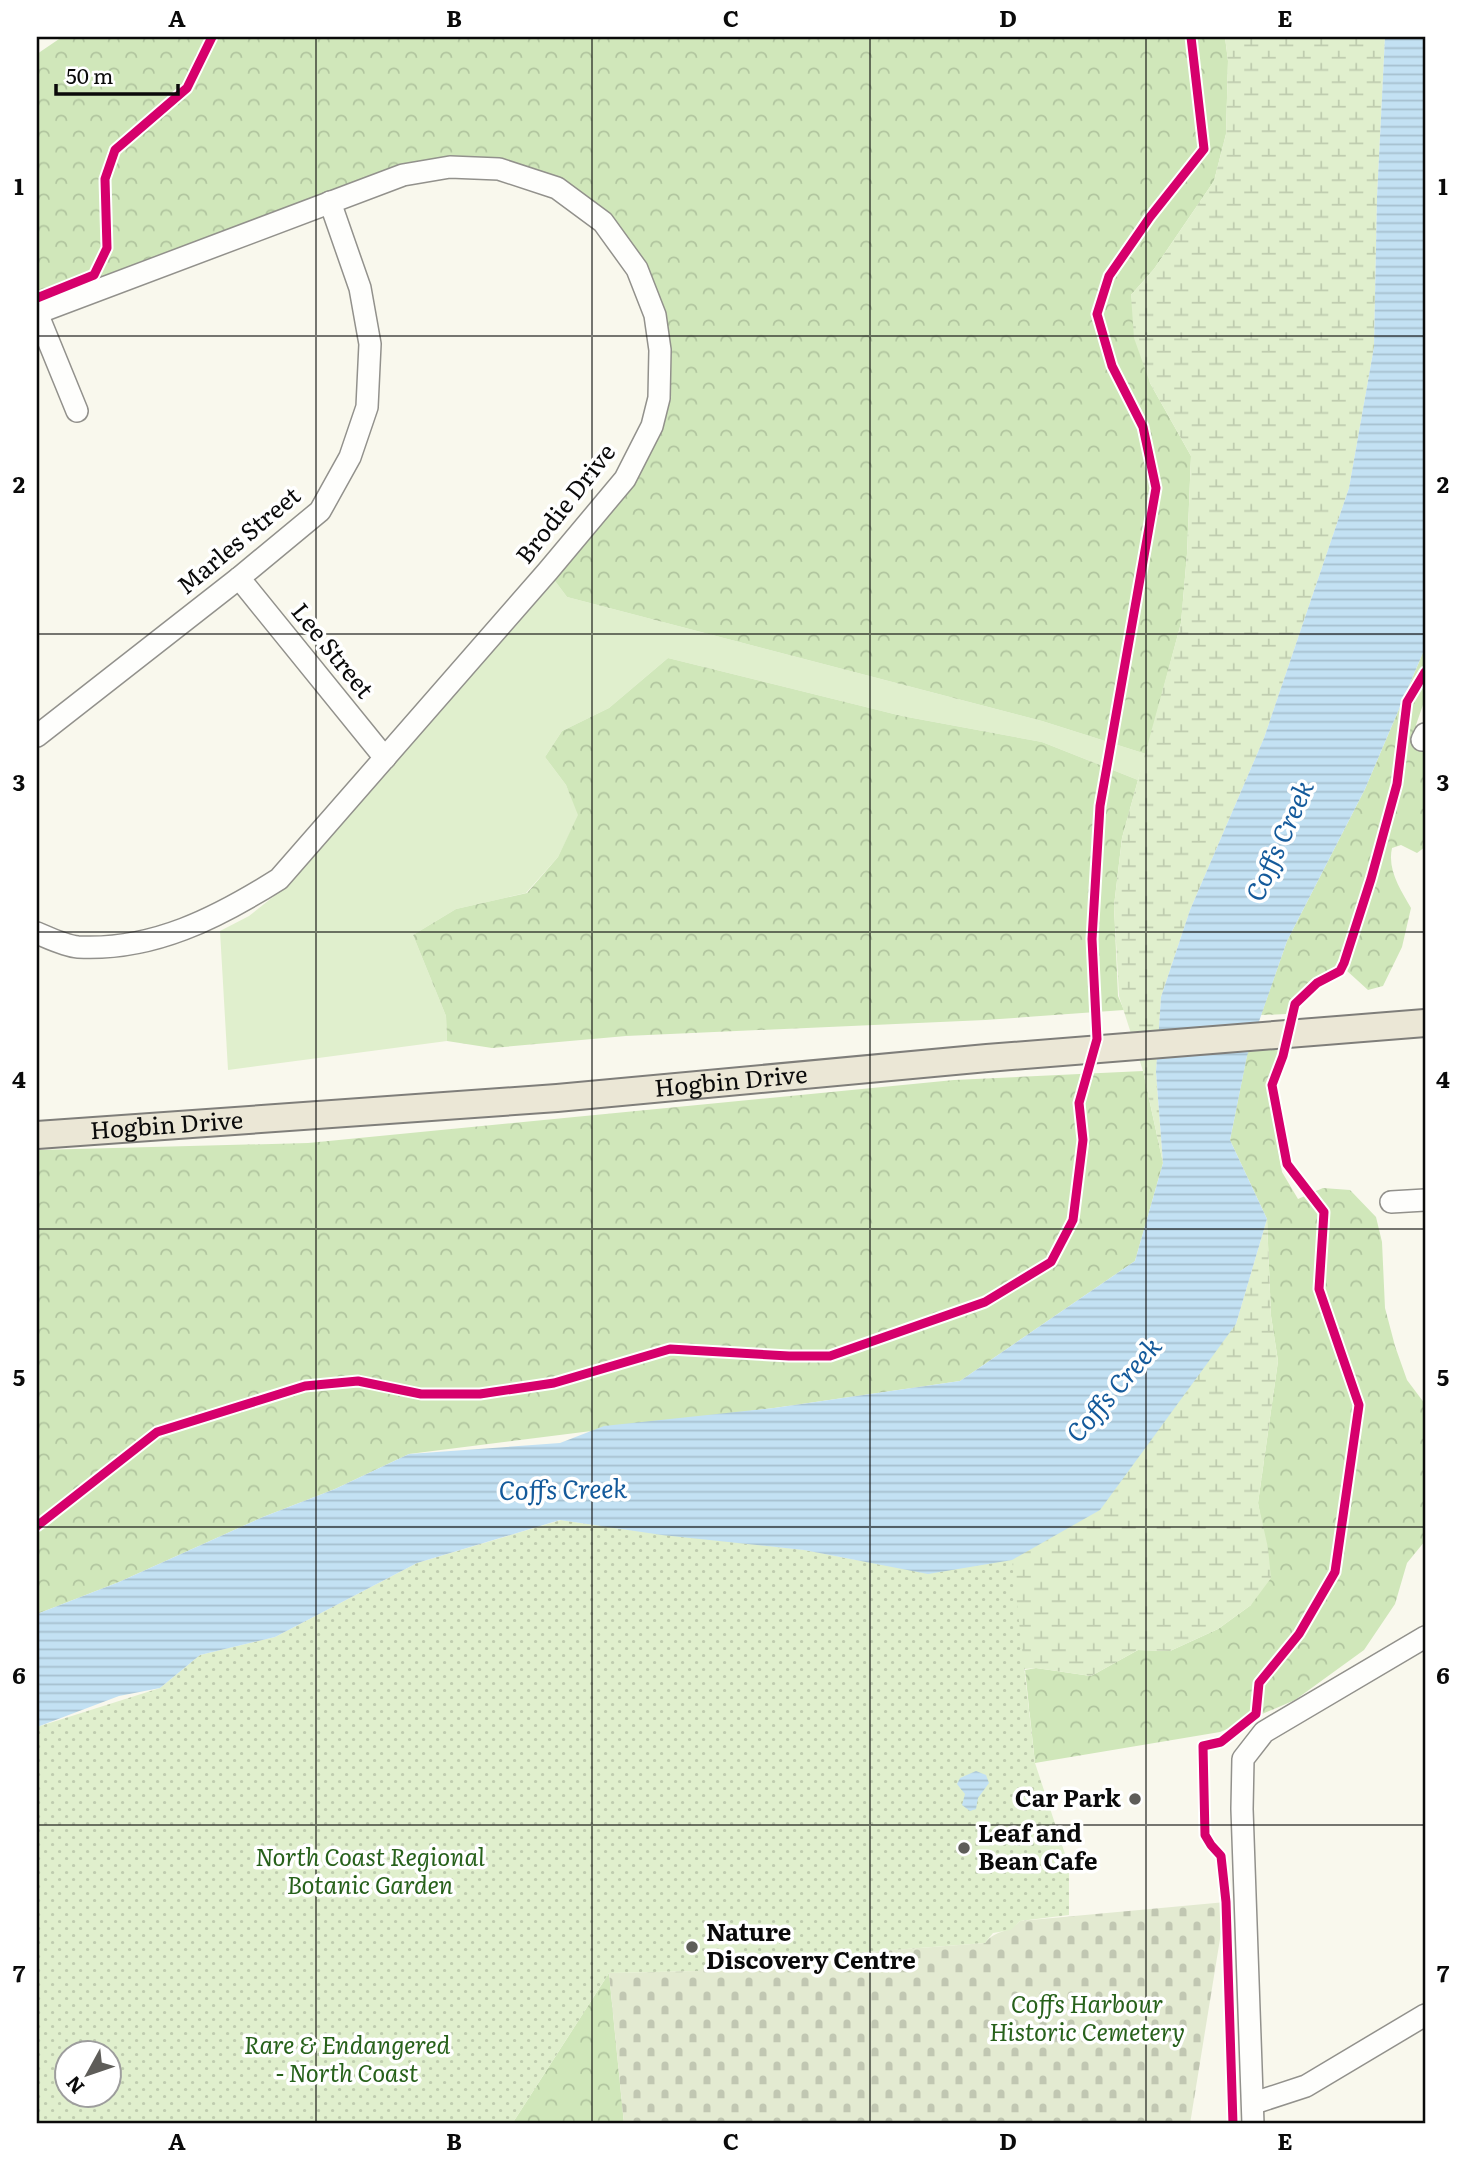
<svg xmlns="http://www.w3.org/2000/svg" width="1462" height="2161" viewBox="0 0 1462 2161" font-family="Literata,serif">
  <defs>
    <pattern id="forest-crowns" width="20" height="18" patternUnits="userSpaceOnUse" patternTransform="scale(1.75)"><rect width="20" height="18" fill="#d0e7ba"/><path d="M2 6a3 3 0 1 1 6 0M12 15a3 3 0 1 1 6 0" fill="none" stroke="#b1c59f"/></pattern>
    <pattern id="wetland-marsh" width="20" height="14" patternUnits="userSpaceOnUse" patternTransform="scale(1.75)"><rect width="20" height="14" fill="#e0efcd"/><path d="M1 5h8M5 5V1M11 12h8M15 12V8" fill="none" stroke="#bfccaf"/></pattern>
    <pattern id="cemetery-stones" width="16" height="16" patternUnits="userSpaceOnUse" patternTransform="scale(1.75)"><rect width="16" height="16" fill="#e3ead1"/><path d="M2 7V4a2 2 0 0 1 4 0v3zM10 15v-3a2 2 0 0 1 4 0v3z" fill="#c1c7b2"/></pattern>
    <pattern id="garden-dots" width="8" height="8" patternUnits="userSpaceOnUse" patternTransform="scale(1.75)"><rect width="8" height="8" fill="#e0efcd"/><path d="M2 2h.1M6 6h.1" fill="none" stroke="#bfccaf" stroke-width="1.8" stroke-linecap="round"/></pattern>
    <pattern id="water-rules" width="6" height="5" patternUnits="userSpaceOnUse" patternTransform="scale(1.75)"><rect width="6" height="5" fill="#c3e1f3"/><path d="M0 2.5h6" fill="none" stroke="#a6c0cf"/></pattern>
  </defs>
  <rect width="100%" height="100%" fill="#f9f8ed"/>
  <polygon fill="#e0efcd" points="555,581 567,597 1042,721 1146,754 1138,780 1042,742 902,716 668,658 609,708 562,731 545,757 566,785 579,815 558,857 526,893 456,909 413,935 446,1016 447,1041 228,1070 220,931 249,916 283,889"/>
  <g fill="url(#forest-crowns)">
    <polygon points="62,37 1225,37 1228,61 1226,134 1214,181 1154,269 1131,295 1150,383 1191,456 1187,554 1181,623 1146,754 1042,721 567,597 555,581 604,504 659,398 637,269 557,188 450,167 37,313 37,54"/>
    <path d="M 1425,648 L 1425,699 L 1416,725 L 1417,738 L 1425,739 L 1425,847 L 1417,853 L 1401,845 L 1392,848 C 1387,870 1401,890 1411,908 L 1402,947 L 1383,986 L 1368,990 L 1346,970 C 1321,970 1294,989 1287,1014 L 1261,1015 L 1287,941 L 1365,789 Z"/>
    <polygon points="668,658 902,716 1042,742 1138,780 1122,838 1114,906 1118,996 1124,1010 985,1020 626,1036 492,1048 447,1041 446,1016 413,935 456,909 527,893 558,857 578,815 566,785 545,757 562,731 609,708"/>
    <polygon points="1280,1047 1267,1084 1282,1172 1298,1199 1323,1188 1350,1190 1376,1217 1382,1242 1385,1308 1395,1346 1407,1380 1425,1404 1425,1541 1407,1563 1395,1604 1364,1650 1295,1700 1220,1732 1035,1763 1025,1670 1036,1668 1091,1676 1138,1650 1170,1651 1218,1629 1251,1605 1262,1525 1258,1503 1278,1361 1271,1316 1267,1219 1230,1140 1248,1050"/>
    <polygon points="1143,1071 1163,1163 1135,1261 960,1381 774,1408 409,1454 335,1489 263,1517 119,1582 37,1614 37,1150 308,1143 954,1080"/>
    <polygon points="609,1973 624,2124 512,2124"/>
  </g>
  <g fill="url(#wetland-marsh)">
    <polygon points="1225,37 1385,37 1377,197 1374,347 1349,488 1264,738 1190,910 1161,997 1156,1072 1163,1163 1143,1071 1119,996 1114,906 1122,838 1181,623 1187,554 1191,456 1150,383 1134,338 1131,295 1154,269 1214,181 1226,134 1228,61"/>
    <polygon points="1267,1219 1271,1316 1278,1361 1258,1503 1268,1548 1271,1578 1251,1605 1218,1629 1170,1651 1138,1650 1091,1676 1036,1668 955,1675 621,1529 804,1550 860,1561 1236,1324"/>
  </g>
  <path fill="url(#cemetery-stones)" d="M 1226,1902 L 1190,2124 L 624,2124 L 609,1973 L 698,1971 L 709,1964 L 985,1943 C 999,1927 1005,1936 1020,1921 Z"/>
  <path fill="url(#garden-dots)" fill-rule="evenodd" d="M 561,1520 L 662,1535 L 804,1550 L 928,1574 L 1012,1560 L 1035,1763 L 1069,1866 L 1069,1915 L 1020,1921 L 1011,1930 L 993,1933 L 985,1943 L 710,1964 L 698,1971 L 609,1973 L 512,2124 L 37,2124 L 37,1727 L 160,1688 L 200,1655 L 275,1637 L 417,1563 ZM 66,2052 L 108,2052 L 108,2094 L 66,2094 Z"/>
  <g fill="url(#water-rules)">
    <polygon points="1385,37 1425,37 1425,648 1365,789 1287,941 1247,1056 1230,1140 1267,1219 1236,1324 1100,1510 1012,1560 928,1574 804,1550 662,1535 560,1520 417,1563 275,1637 200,1655 160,1688 119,1696 37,1727 37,1614 119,1582 263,1517 335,1489 409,1454 560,1443 604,1426 774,1408 960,1381 1135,1261 1163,1163 1156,1072 1161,997 1190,910 1264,738 1349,488 1374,347 1377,197"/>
    <polygon points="976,1771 986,1775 989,1783 978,1798 976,1809 970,1811 962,1805 965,1794 957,1784 960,1778"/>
  </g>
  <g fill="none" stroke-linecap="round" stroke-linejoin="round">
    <g stroke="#92918c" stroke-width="24">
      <g id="minor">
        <path d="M 37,313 L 403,175 L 450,167 L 499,169 L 557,188 L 603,222 L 637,269 L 655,315 L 660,350 L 659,398 L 652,426 L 625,479 L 548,571 L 279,879 C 217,918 153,951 78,947 C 65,946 49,938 37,933"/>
        <polyline points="37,313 77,411"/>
        <polyline points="239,578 385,758"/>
        <polyline points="37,736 239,578 320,511 350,457 367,407 370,344 360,288 330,202"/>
        <polyline points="1422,740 1425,734"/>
        <polyline points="1391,1202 1425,1200"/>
        <polyline points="1254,2103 1306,2086 1425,2015"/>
        <polyline points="1253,2124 1242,1809 1243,1759 1264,1732 1425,1637"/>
      </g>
    </g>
    <g stroke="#7f7e7a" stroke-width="30">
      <g id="major">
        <path id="s1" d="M 37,1135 L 557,1098 L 987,1058 L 1425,1023"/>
      </g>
    </g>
    <use href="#minor" stroke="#fefefc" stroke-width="21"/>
    <use href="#major" stroke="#ebe7d6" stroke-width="26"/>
    <g stroke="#fff" stroke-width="13">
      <g id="cycleway">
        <polyline points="37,298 94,275 107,248 105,179 115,150 187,88 212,37"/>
        <polyline points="37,1526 157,1432 305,1386 358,1381 421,1394 480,1394 554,1383 670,1349 789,1356 830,1356 985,1302 1051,1262 1073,1220 1083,1140 1079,1103 1097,1039 1092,939 1100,806 1156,488 1143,427 1112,366 1097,314 1109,276 1150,217 1204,149 1191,37"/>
        <polyline points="1233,2124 1226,1902 1221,1856 1211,1845 1205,1835 1203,1746 1221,1742 1256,1714 1259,1683 1299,1634 1335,1572 1359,1405 1319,1289 1324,1212 1287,1164 1272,1085 1283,1056 1295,1004 1317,983 1340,971 1344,963 1371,879 1397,784 1407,702 1425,672"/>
      </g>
    </g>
    <use href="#cycleway" stroke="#d6006c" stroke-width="9"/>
  </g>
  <path fill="none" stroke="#0a0a0a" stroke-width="2" stroke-opacity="0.55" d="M 316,37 L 316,2124M 592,37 L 592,2124M 870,37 L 870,2124M 1146,37 L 1146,2124M 37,336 L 1425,336M 37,634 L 1425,634M 37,932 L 1425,932M 37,1229 L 1425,1229M 37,1527 L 1425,1527M 37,1825 L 1425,1825"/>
  <g fill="#5e5d59" stroke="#fff" stroke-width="2.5">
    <circle cx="1135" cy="1799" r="7"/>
    <circle cx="964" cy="1848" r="7"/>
    <circle cx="692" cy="1947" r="7"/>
  </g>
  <g text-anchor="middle" stroke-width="7" stroke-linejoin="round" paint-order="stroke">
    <g font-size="24" fill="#0a0a0a" stroke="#fff">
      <text transform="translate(566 504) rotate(-52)" y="8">Brodie Drive</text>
      <text transform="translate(239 541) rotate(-40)" y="8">Marles Street</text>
      <text transform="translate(332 651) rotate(51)" y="8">Lee Street</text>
      <text dy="8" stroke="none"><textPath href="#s1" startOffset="696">Hogbin Drive</textPath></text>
      <text dy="8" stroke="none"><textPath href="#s1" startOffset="130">Hogbin Drive</textPath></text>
    </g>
    <g font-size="24" font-weight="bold" fill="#0a0a0a" stroke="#fff" text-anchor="start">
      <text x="1121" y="1807" text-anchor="end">Car Park</text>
      <text x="978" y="1842">Leaf and<tspan x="978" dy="28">Bean Cafe</tspan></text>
      <text x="706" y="1941">Nature<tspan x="706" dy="28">Discovery Centre</tspan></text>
    </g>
    <g font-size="24" font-style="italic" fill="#27611b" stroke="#fff">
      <text x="370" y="1866">North Coast Regional<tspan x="370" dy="28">Botanic Garden</tspan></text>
      <text x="1087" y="2013">Coffs Harbour<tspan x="1087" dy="28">Historic Cemetery</tspan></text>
      <text x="347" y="2054">Rare &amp; Endangered<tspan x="347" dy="28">- North Coast</tspan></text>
    </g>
    <g font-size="26" font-style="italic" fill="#145a9b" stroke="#fff">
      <text transform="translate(1280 841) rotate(-66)" y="9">Coffs Creek</text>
      <text transform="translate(1114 1390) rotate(-49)" y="9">Coffs Creek</text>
      <text transform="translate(563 1490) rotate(-1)" y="9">Coffs Creek</text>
    </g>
  </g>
  <rect width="1462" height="2161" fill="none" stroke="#ffffff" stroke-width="77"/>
  <g transform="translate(88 2074) rotate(230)"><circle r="33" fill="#ffffff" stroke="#9d9d9d" stroke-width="2"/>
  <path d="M0-5L12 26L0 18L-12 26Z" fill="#5e5d59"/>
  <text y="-10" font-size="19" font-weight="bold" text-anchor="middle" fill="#0a0a0a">N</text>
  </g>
  <path d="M56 84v10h122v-10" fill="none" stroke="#0a0a0a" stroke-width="3.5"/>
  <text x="66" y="84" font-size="21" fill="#0a0a0a" stroke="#ffffff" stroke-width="5" paint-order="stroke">50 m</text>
  <rect x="38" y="38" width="1386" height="2084" fill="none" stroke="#0a0a0a" stroke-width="2.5"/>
  <g font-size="23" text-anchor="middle" font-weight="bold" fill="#0a0a0a">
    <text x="177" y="27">A</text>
    <text x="454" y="27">B</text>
    <text x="731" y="27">C</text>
    <text x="1008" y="27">D</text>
    <text x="1285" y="27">E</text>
    <text x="19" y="195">1</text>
    <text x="1443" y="195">1</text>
    <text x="19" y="493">2</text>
    <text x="1443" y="493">2</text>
    <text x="19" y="791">3</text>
    <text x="1443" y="791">3</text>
    <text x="19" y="1088">4</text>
    <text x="1443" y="1088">4</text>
    <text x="19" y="1386">5</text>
    <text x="1443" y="1386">5</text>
    <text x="19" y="1684">6</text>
    <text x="1443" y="1684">6</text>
    <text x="19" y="1982">7</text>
    <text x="1443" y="1982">7</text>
    <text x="177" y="2150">A</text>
    <text x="454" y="2150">B</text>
    <text x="731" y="2150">C</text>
    <text x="1008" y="2150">D</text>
    <text x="1285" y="2150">E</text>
  </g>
</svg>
